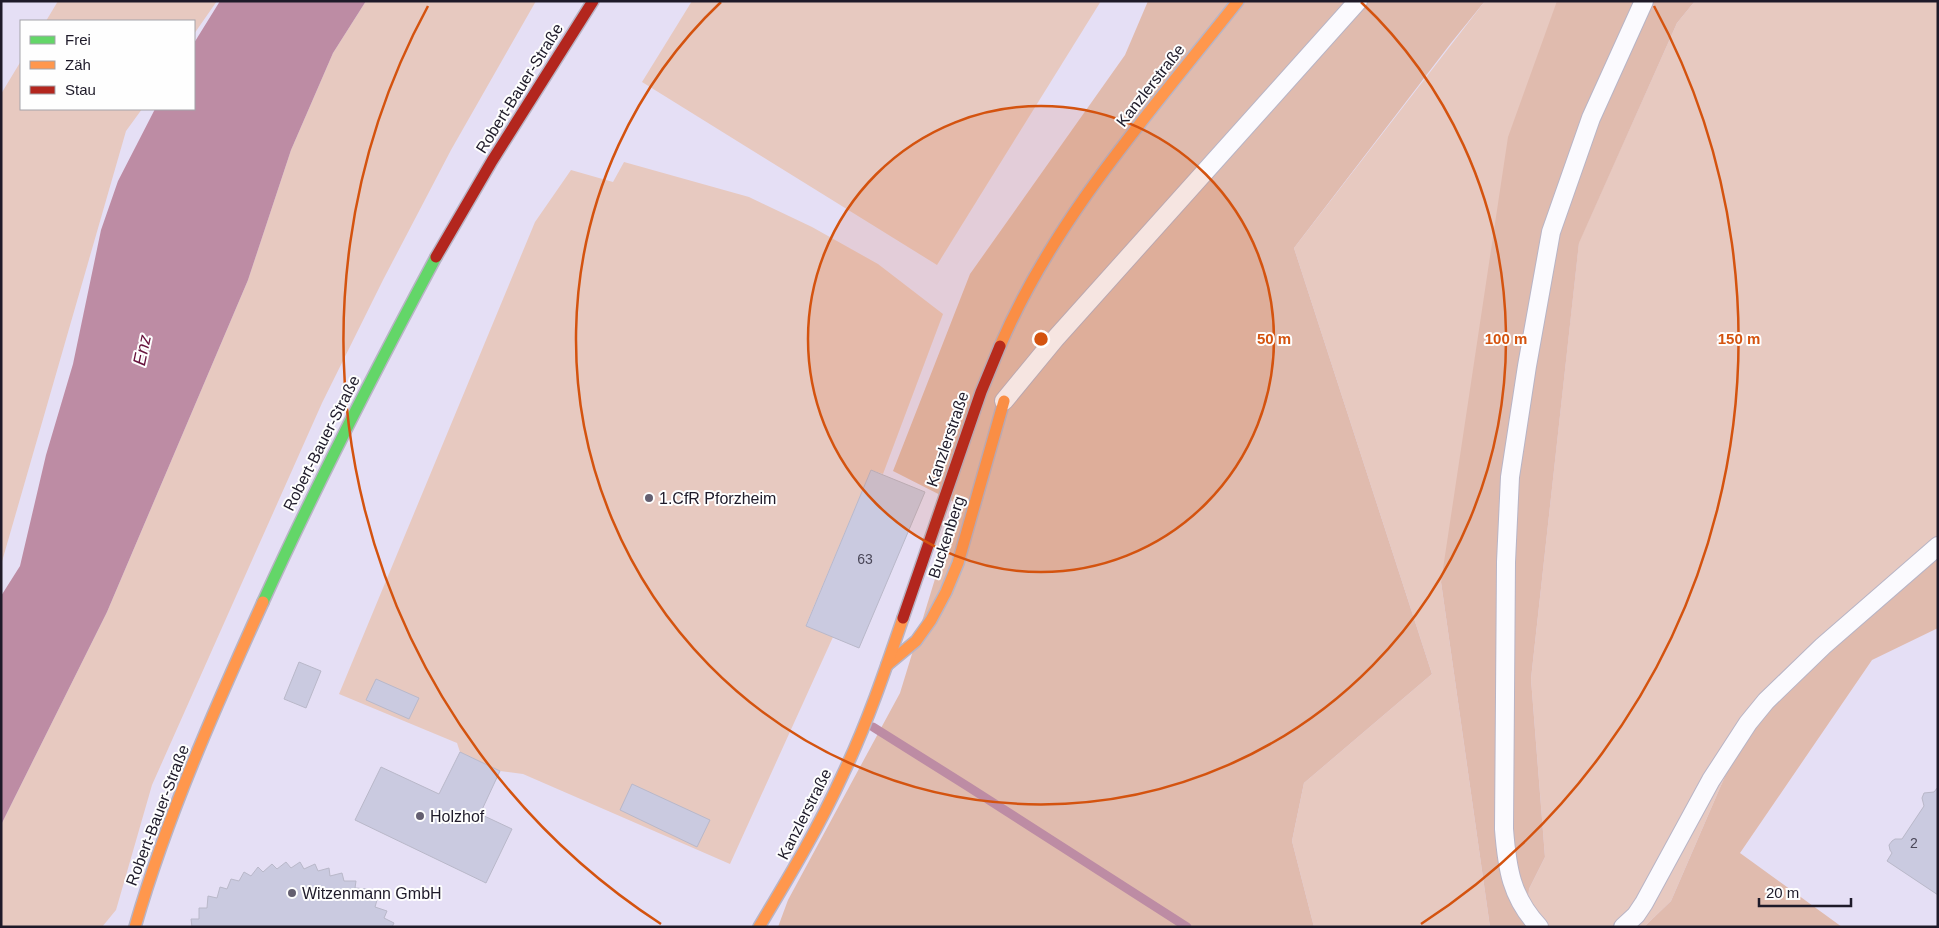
<svg xmlns="http://www.w3.org/2000/svg" width="1939" height="928" viewBox="0 0 1939 928" font-family="Helvetica,sans-serif">
  <rect width="100%" height="100%" fill="#e5dff5"/>
  <g fill="#e7c9c0">
    <polygon points="58,1 217,1 194,34 194,21 46,21"/>
    <polygon points="366,1 536,1 451,150 383,280 322,403 152,785 116,910 102,927 1,927 1,825 107,612 248,280 291,150 333,53"/>
    <polygon points="692,1 1101,1 937,265 642,82"/>
    <polygon points="1485,1 1577,1 1441,582 1490,927 1314,927 1292,841 1304,783 1432,674 1294,248"/>
    <polygon points="1695,1 1938,1 1938,544 1732,760 1671,901 1644,927 1526,927 1529,889 1545,857 1531,679 1579,242 1677,23"/>
    <polygon points="21,61 21,109 142,109 126,131 1,565 1,94"/>
    <polygon points="624,162 749,197 812,227 878,264 943,314 883,474 871,470 806,625 833,637 730,864 523,774 500,771 460,752 457,743 339,694 535,222 571,170 613,182"/>
  </g>
  <g fill="#e0bbae">
    <polygon points="1148,1 1485,1 1451,43 1294,248 1432,674 1304,783 1292,841 1314,927 778,927 788,900 900,693 958,504 893,471 970,274 1125,55"/>
    <polygon points="1557,1 1695,1 1677,23 1579,243 1531,679 1545,857 1529,889 1526,927 1490,927 1441,582 1508,137"/>
    <polygon points="1938,544 1938,628 1872,660 1740,853 1842,927 1644,927 1671,901 1732,760 1778,699"/>
  </g>
  <polygon fill="#bd8ca4" points="220,1 366,1 333,53 291,150 248,280 107,612 1,825 1,596 20,566 46,455 73,364 101,230 118,181 155,109 194,109 194,43"/>
  <g fill="none" stroke-linecap="round" stroke-linejoin="round">
    <polyline stroke="#bd8ca4" stroke-width="9" points="873,727 967,786 1187,927"/>
  </g>
  <g fill="#cacae0" stroke="#b9b8c9">
    <polygon points="871,470 925,492 859,648 806,626"/>
    <polygon points="299,662 321,671 306,708 284,699"/>
    <polygon points="376,679 419,698 409,719 366,700"/>
    <polygon points="460,752 500,771 480,814 512,829 486,883 355,820 381,767 439,794"/>
    <polygon points="632,784 710,820 697,847 620,810"/>
    <polygon points="1938,787 1938,895 1887,861 1892,853 1890,850 1889,845 1892,841 1895,839 1902,839 1924,806 1922,798 1924,793 1934,792"/>
    <polygon points="286,862 291,868 300,862 304,869 315,864 318,871 329,868 330,876 342,873 344,881 356,881 355,888 367,889 366,897 377,900 375,907 387,911 384,918 394,923 392,927 192,927 191,919 199,919 199,908 207,908 208,896 217,898 220,887 227,889 231,879 239,881 244,872 251,876 258,867 263,872 272,864 277,869"/>
  </g>
  <g fill="none" stroke-linecap="round" stroke-linejoin="round">
    <g stroke="#b8b4c5" stroke-width="20">
      <g id="lane">
        <polyline points="1004,401 1055,339 1358,1"/>
        <path d="M 1539,927 C 1511,897 1507,868 1504,829 L 1506,562 L 1510,477 L 1527,366 L 1551,232 L 1591,118 L 1644,1"/>
        <polyline points="1623,927 1636,915 1644,903 1711,780 1748,723 1766,701 1823,646 1938,546"/>
      </g>
    </g>
    <g stroke="#b8b4c5" stroke-width="14">
      <path id="fast" d="M 263,602 C 316,485 375,371 436,257"/>
    </g>
    <g stroke="#b8b4c5" stroke-width="14">
      <g id="slow">
        <path d="M 1000,346 C 1055,217 1152,110 1238,1"/>
        <polyline points="887,665 916,641 931,620 946,592 958,563 1004,401"/>
        <path d="M 135,927 C 167,816 215,708 263,602"/>
        <path d="M 759,927 C 789,877 819,827 843,774 C 867,724 885,671 903,618"/>
      </g>
    </g>
    <g stroke="#b8b4c5" stroke-width="14">
      <g id="jam">
        <polyline points="436,257 492,161 593,1"/>
        <polyline points="903,618 981,392 1000,346"/>
      </g>
    </g>
    <use href="#lane" stroke="#fbfafe" stroke-width="18"/>
    <use href="#fast" stroke="#63d668" stroke-width="11"/>
    <use href="#slow" stroke="#ff974d" stroke-width="11"/>
    <use href="#jam" stroke="#b3261e" stroke-width="11"/>
  </g>
  <circle cx="1041" cy="339" r="233" fill="#d4530f" fill-opacity=".12"/>
  <g fill="none" stroke="#d4530f" stroke-width="2.5">
    <circle cx="1041" cy="339" r="233"/>
    <path d="M1361 2A465 465 0 1 1 721 2"/>
    <path d="M661 924A698 698 0 0 1 428 6M1654 6A698 698 0 0 1 1421 924"/>
  </g>
  <g fill="#645f70" stroke="#fefefe" stroke-width="2">
    <circle cx="649" cy="498" r="5"/>
    <circle cx="420" cy="816" r="5"/>
    <circle cx="292" cy="893" r="5"/>
  </g>
  <g text-anchor="middle" stroke-width="4" stroke-linejoin="round" paint-order="stroke">
    <g font-size="14" fill="#4a4758">
      <text x="865" y="564">63</text>
      <text x="1914" y="848">2</text>
    </g>
    <g font-size="16" fill="#1e1a29" stroke="#fefefe">
      <text transform="translate(1150 85) rotate(-52)" y="6">Kanzlerstraße</text>
      <text transform="translate(519 88) rotate(-58)" y="6">Robert-Bauer-Straße</text>
      <text transform="translate(947 439) rotate(-71)" y="6">Kanzlerstraße</text>
      <text transform="translate(321 443) rotate(-63)" y="6">Robert-Bauer-Straße</text>
      <text transform="translate(946 537) rotate(-72)" y="6">Buckenberg</text>
      <text transform="translate(804 814) rotate(-63)" y="6">Kanzlerstraße</text>
      <text transform="translate(157 815) rotate(-69)" y="6">Robert-Bauer-Straße</text>
    </g>
    <g font-size="16" fill="#1e1a29" stroke="#fefefe" text-anchor="start">
      <text x="659" y="504">1.CfR Pforzheim</text>
      <text x="430" y="822">Holzhof</text>
      <text x="302" y="899">Witzenmann GmbH</text>
    </g>
    <g font-size="18" font-style="italic" fill="#66113b" stroke="#fefefe">
      <text transform="translate(142 350) rotate(-78)" y="6">Enz</text>
    </g>
  </g>
  <circle cx="1041" cy="339" r="8" fill="#d4530f" stroke="#fefefe" stroke-width="2.5"/>
  <g font-size="15" text-anchor="middle" font-weight="bold" fill="#d4530f" stroke="#fefefe" stroke-width="4" stroke-linejoin="round" paint-order="stroke">
    <text x="1274" y="344">50 m</text>
    <text x="1506" y="344">100 m</text>
    <text x="1739" y="344">150 m</text>
  </g>
  <rect width="1939" height="928" fill="none" stroke="#1e1a29" stroke-width="5"/>
  <rect x="20" y="20" width="175" height="90" fill="#fefefe" stroke="#a4a3a9"/>
  <rect x="30" y="36" width="25" height="8" fill="#63d668" stroke="#a4a3a9"/>
  <text x="65" y="45" font-size="15" fill="#1e1a29">Frei</text>
  <rect x="30" y="61" width="25" height="8" fill="#ff974d" stroke="#a4a3a9"/>
  <text x="65" y="70" font-size="15" fill="#1e1a29">Zäh</text>
  <rect x="30" y="86" width="25" height="8" fill="#b3261e" stroke="#a4a3a9"/>
  <text x="65" y="95" font-size="15" fill="#1e1a29">Stau</text>
  <path d="M1759 898v8h92v-8" fill="none" stroke="#1e1a29" stroke-width="2.5"/>
  <text x="1766" y="898" font-size="15" fill="#1e1a29" stroke="#fefefe" stroke-width="4" paint-order="stroke">20 m</text>
</svg>
